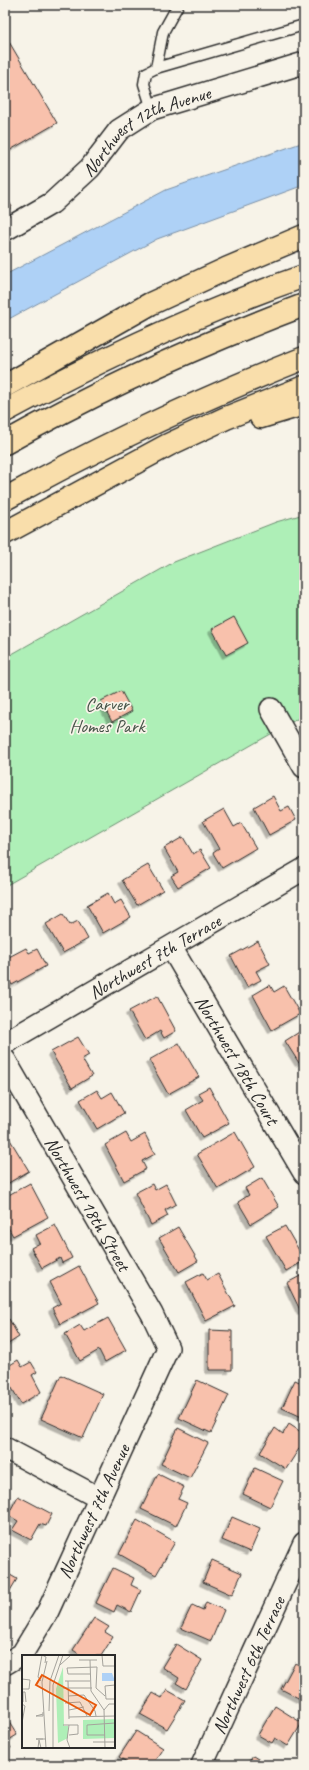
<svg xmlns="http://www.w3.org/2000/svg" width="309" height="1770" viewBox="0 0 309 1770" font-family="Caveat,sans-serif">
  <defs>
    <filter id="shadow"><feDropShadow dx="-3.5" dy="3.5" stdDeviation="0" flood-color="#0004"/></filter>
  </defs>
  <rect width="100%" height="100%" fill="#f7f3e8"/>
  <filter id="ink" filterUnits="userSpaceOnUse"><feTurbulence type="fractalNoise" baseFrequency=".025" numOctaves="2"/><feDisplacementMap in="SourceGraphic" scale="8" xChannelSelector="R" yChannelSelector="G"/><feConvolveMatrix kernelMatrix="1 2 1 2 8 2 1 2 1" color-interpolation-filters="sRGB"/></filter>
  <g filter="url(#ink)">
    <polygon fill="#aeefb7" stroke="#6c8d71" points="304,514 304,715 5,886 5,658 174,562 276,522"/>
    <polygon fill="#aed1f6" stroke="#7a8fa5" points="304,142 304,185 157,239 5,321 5,275 166,190"/>
    <g fill="#f8c1ac" stroke="#2b2b2b" filter="url(#shadow)">
      <polygon points="5,35 57,123 5,153"/>
      <polygon points="5,194 12,207 5,211"/>
      <polygon points="234,617 248,643 226,655 212,629"/>
      <polygon points="121,691 132,711 112,722 101,701"/>
      <polygon points="273,796 281,811 289,807 296,820 269,835 254,807"/>
      <polygon points="224,809 234,827 241,823 256,848 222,868 213,853 219,849 203,821"/>
      <polygon points="183,837 193,854 200,850 211,868 178,887 171,876 178,872 164,848"/>
      <polygon points="148,865 163,890 137,905 122,880"/>
      <polygon points="108,893 114,904 121,900 131,917 103,933 87,905"/>
      <polygon points="63,914 70,925 78,921 88,939 63,953 46,924"/>
      <polygon points="258,941 270,964 256,971 261,980 247,987 231,956"/>
      <polygon points="26,948 29,953 37,949 46,966 12,985 5,973 5,959"/>
      <polygon points="270,985 274,992 284,986 300,1014 272,1030 253,995"/>
      <polygon points="157,996 176,1031 164,1038 160,1031 145,1040 129,1011"/>
      <polygon points="304,1029 304,1060 299,1063 285,1041"/>
      <polygon points="78,1037 89,1055 82,1059 92,1076 72,1088 51,1052"/>
      <polygon points="179,1043 199,1077 168,1094 149,1060"/>
      <polygon points="209,1087 229,1123 202,1138 186,1110 203,1100 198,1093"/>
      <polygon points="97,1090 102,1098 112,1092 124,1113 97,1129 80,1100"/>
      <polygon points="235,1132 255,1167 218,1189 197,1154"/>
      <polygon points="126,1133 131,1142 145,1134 155,1154 142,1161 146,1169 124,1181 105,1145"/>
      <polygon points="9,1138 29,1171 5,1185 5,1140"/>
      <polygon points="262,1178 279,1207 251,1224 238,1202 249,1195 245,1188"/>
      <polygon points="30,1183 48,1217 13,1236 5,1222 5,1197"/>
      <polygon points="152,1184 155,1190 166,1184 176,1204 165,1210 168,1216 151,1225 135,1193"/>
      <polygon points="55,1225 72,1258 62,1263 60,1258 42,1268 31,1248 40,1243 36,1235"/>
      <polygon points="285,1226 304,1259 304,1261 286,1271 266,1236"/>
      <polygon points="178,1227 198,1261 179,1272 159,1238"/>
      <polygon points="79,1266 99,1303 60,1324 52,1308 61,1303 50,1282"/>
      <polygon points="203,1273 207,1280 218,1274 235,1306 206,1321 186,1282"/>
      <polygon points="304,1274 304,1310 301,1312 287,1283"/>
      <polygon points="108,1318 126,1350 105,1362 99,1350 80,1361 65,1334 80,1325 84,1331"/>
      <polygon points="9,1319 19,1337 5,1346 5,1322"/>
      <polygon points="209,1330 232,1331 232,1370 209,1370"/>
      <polygon points="18,1360 22,1367 31,1362 37,1372 32,1375 41,1392 21,1404 5,1376 5,1368"/>
      <polygon points="61,1375 103,1394 83,1438 41,1419"/>
      <polygon points="197,1380 229,1395 211,1433 179,1418"/>
      <polygon points="295,1380 304,1384 304,1418 282,1408"/>
      <polygon points="289,1424 304,1434 304,1441 286,1469 260,1453 275,1428 283,1434"/>
      <polygon points="178,1428 208,1443 190,1478 161,1464"/>
      <polygon points="255,1468 283,1481 270,1507 243,1494"/>
      <polygon points="158,1474 184,1487 178,1499 187,1503 176,1526 141,1509"/>
      <polygon points="18,1496 52,1514 46,1526 40,1524 31,1540 12,1530 18,1521 8,1515"/>
      <polygon points="232,1517 260,1529 250,1552 222,1540"/>
      <polygon points="137,1520 175,1542 156,1575 119,1554"/>
      <polygon points="212,1560 242,1573 232,1595 203,1582"/>
      <polygon points="113,1568 134,1578 131,1585 141,1590 131,1612 117,1605 114,1612 96,1603"/>
      <polygon points="5,1572 17,1579 5,1599"/>
      <polygon points="206,1602 224,1610 211,1641 181,1628 192,1605 203,1610"/>
      <polygon points="94,1618 109,1627 105,1632 113,1637 101,1656 82,1656 73,1650"/>
      <polygon points="176,1644 202,1660 186,1689 176,1683 179,1678 162,1667"/>
      <polygon points="295,1663 304,1668 304,1701 281,1689"/>
      <polygon points="167,1690 185,1700 167,1729 140,1714 153,1693 162,1698"/>
      <polygon points="275,1706 302,1723 288,1746 275,1738 272,1743 258,1735"/>
      <polygon points="5,1716 17,1735 7,1741 11,1748 5,1751"/>
      <polygon points="136,1731 163,1748 152,1765 131,1765 119,1757"/>
      <polygon points="253,1756 268,1765 247,1765"/>
    </g>
    <g fill="none" stroke-linecap="round" stroke-linejoin="round">
      <g stroke="#2b2b2b" stroke-width="13">
        <g id="lane">
          <polyline points="156,68 163,32 178,5"/>
          <polyline points="152,109 144,84 146,73 156,68 304,25"/>
        </g>
      </g>
      <g stroke="#2b2b2b" stroke-width="24">
        <g id="street">
          <path id="s1" d="M 5,230 L 52,203 L 90,168 L 119,130 L 152,109 L 304,63"/>
          <polyline points="271,709 304,767"/>
          <path id="s2" d="M 171,947 L 304,1173"/>
          <path id="s3" d="M 5,1043 L 304,869"/>
          <path id="s4" d="M 5,1060 L 152,1314 L 168,1348 L 48,1611 L 22,1654 L 5,1664"/>
          <polyline points="5,1448 99,1498"/>
          <path id="s5" d="M 202,1765 L 304,1543"/>
        </g>
      </g>
      <g stroke="#2b2b2b" stroke-width="25">
        <g id="highway">
          <polyline points="5,386 150,304 226,269 304,236"/>
          <path d="M 5,411 C 101,359 200,312 304,276"/>
          <polyline points="261,417 304,404"/>
          <path d="M 5,443 C 101,389 201,344 304,305"/>
          <path d="M 5,499 C 102,445 201,399 304,358"/>
          <polyline points="5,533 168,445 226,418 304,387"/>
        </g>
      </g>
      <use href="#lane" stroke="#f7f3e8" stroke-width="10"/>
      <use href="#street" stroke="#f7f3e8" stroke-width="21"/>
      <use href="#highway" stroke="#f9deab" stroke-width="22"/>
    </g>
  </g>
  <g text-anchor="middle" stroke-width="3.5" stroke-linejoin="round" paint-order="stroke">
    <g font-size="19" fill="#2b2b2b" stroke="#f7f3e8">
      <text dy="7" stroke="none"><textPath href="#s1" startOffset="176">Northwest 12th Avenue</textPath></text>
      <text dy="7" stroke="none"><textPath href="#s3" startOffset="173">Northwest 7th Terrace</textPath></text>
      <text dy="7" stroke="none"><textPath href="#s2" startOffset="131">Northwest 18th Court</textPath></text>
      <text dy="7" stroke="none"><textPath href="#s4" startOffset="166">Northwest 18th Street</textPath></text>
      <text transform="translate(93 1511) rotate(-65)" y="7">Northwest 7th Avenue</text>
      <text dy="7" stroke="none"><textPath href="#s5" startOffset="110">Northwest 6th Terrace</textPath></text>
    </g>
    <g font-size="19" fill="#455247" stroke="#f7f3e8">
      <text x="107" y="710">Carver<tspan x="107" dy="22">Homes Park</tspan></text>
    </g>
  </g>
  <g transform="translate(22 1655)">
    <rect width="93" height="93" fill="#f7f3e8"/>
    <path d="M 41,12 L 42,71 L 46,71 L 46,83 L 36,88 L 34,34 ZM 93,64 L 93,83 L 61,84 L 61,65 Z" fill="#aeefb7"/>
    <path d="M 80,18 L 90,18 L 93,26 L 80,26 Z" fill="#aed1f6"/>
    <path fill="none" stroke="#a5a39c" stroke-width="1" d="M 80,0 L 81,11 L 93,11M 57,5 L 75,5M 68,5 L 69,36 L 82,55 L 83,93M 38,10 L 49,0M 68,19 L 46,19 L 45,13 L 75,12 L 74,33 L 83,41M 0,24 L 8,25 L 7,34 L 0,34M 19,26 L 16,22 L 20,0 L 24,2 L 23,8M 43,26 L 68,26M 46,26 L 47,64M 93,30 L 83,31 L 84,44 L 93,44M 41,33 L 70,33M 46,41 L 62,40 L 73,56 L 74,61M 1,47 L 1,37 L 3,37 L 4,47M 43,48 L 58,47 L 65,61M 0,49 L 3,51 L 0,68M 47,55 L 62,52M 82,55 L 87,49 L 93,49M 27,56 L 28,26 L 37,0M 21,57 L 21,61 L 14,61 L 21,59M 47,62 L 93,61M 41,70 L 56,70 L 56,79 L 47,80M 47,70 L 45,85 L 48,93M 83,80 L 65,80 L 65,70 L 93,68M 21,84 L 14,84 L 24,84M 71,87 L 93,87M 16,93 L 17,85 L 19,93M 24,93 L 20,27 L 25,6M 31,93 L 31,30 L 41,0"/>
    <path fill="#e8590c" fill-opacity="0.15" stroke="#e8590c" stroke-width="2" d="M 20,20 L 74,50 L 68,60 L 14,30 Z"/>
    <rect width="93" height="93" fill="none" stroke="#2b2b2b" stroke-width="2"/>
  </g>
  <rect width="309" height="1770" fill="none" stroke="#f7f3e8" stroke-width="20"/>
  <rect x="10" y="10" width="289" height="1750" fill="none" stroke="#2b2b2b" stroke-width="1.5" filter="url(#ink)"/>
</svg>
